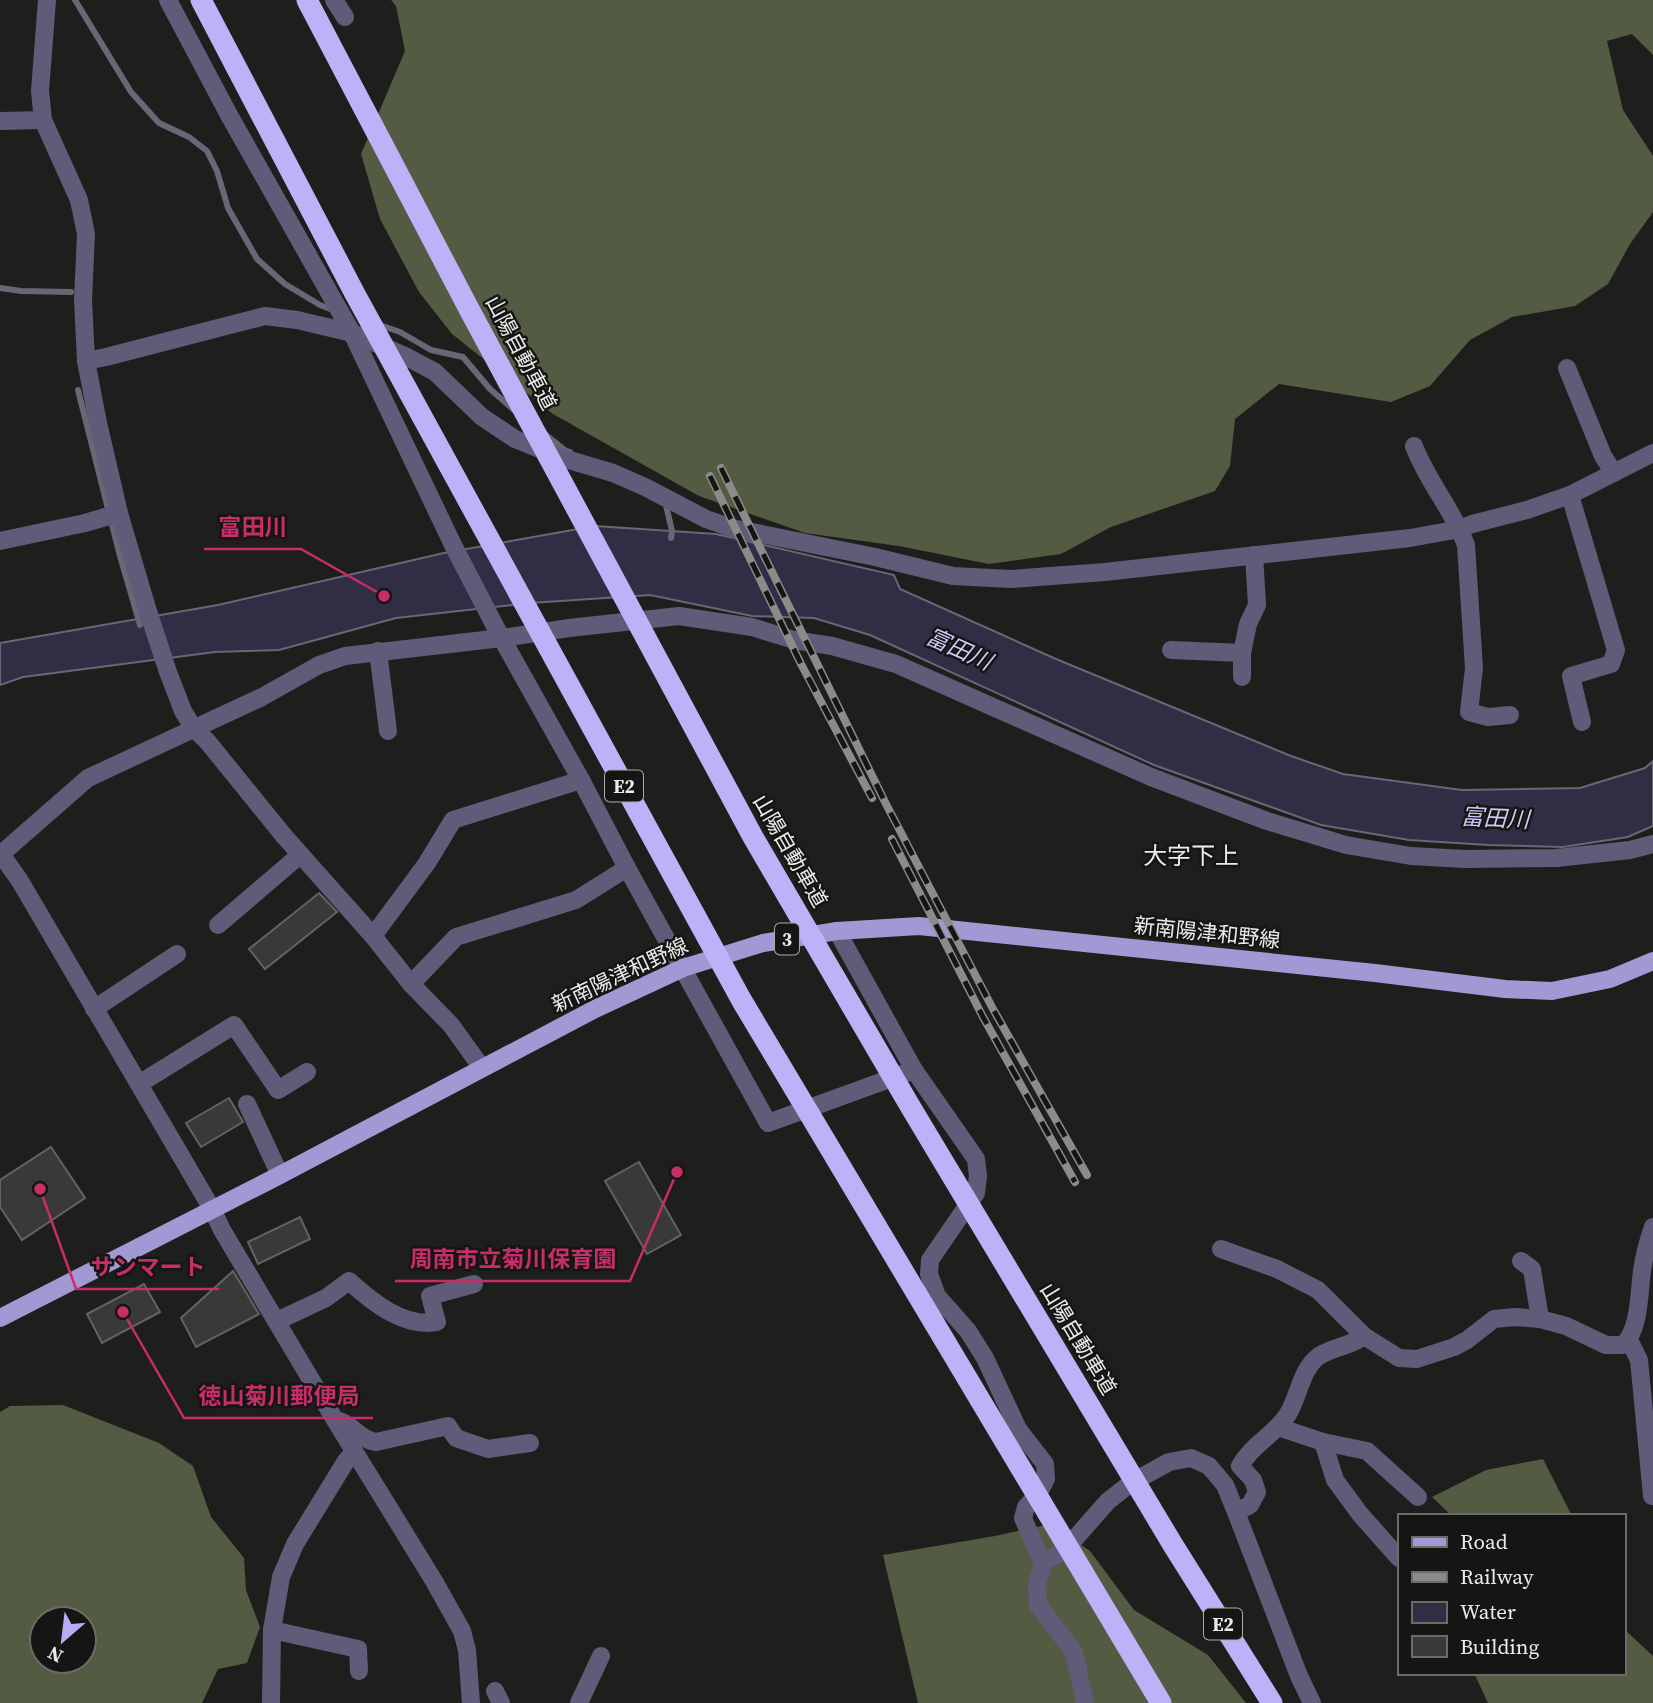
<svg xmlns="http://www.w3.org/2000/svg" width="1653" height="1703" viewBox="0 0 1653 1703" font-family="'Source Serif 4','Noto Sans JP',serif">
  <rect width="100%" height="100%" fill="#1e1f1c"/>
  <g fill="#535b42" fill-rule="evenodd">
    <polygon points="391,0 1653,0 1653,55 1632,34 1607,41 1623,110 1653,156 1653,212 1630,244 1608,284 1575,306 1512,317 1470,340 1430,386 1391,402 1279,384 1235,419 1230,466 1215,491 1111,527 1061,554 989,564 899,546 805,533 699,496 553,414 452,334 419,292 380,219 361,154 405,51 396,6"/>
    <path d="M 63,1405 L 159,1443 L 193,1466 L 211,1517 L 244,1558 L 246,1590 L 260,1627 L 247,1663 L 218,1669 L 202,1703 L 0,1703 L 0,1412 L 10,1406 ZM 84,1619 L 84,1661 L 42,1661 L 42,1619 Z"/>
    <polygon points="1543,1459 1572,1516 1452,1516 1432,1497 1486,1470"/>
    <polygon points="1050,1524 1090,1551 1134,1610 1208,1655 1246,1703 918,1703 883,1555 995,1536"/>
    <polygon points="1623,1628 1653,1656 1653,1703 1488,1703 1474,1673 1623,1673"/>
  </g>
  <polygon fill="#312d44" stroke="#696676" stroke-width="2" points="595,526 716,534 894,575 900,589 1056,659 1291,756 1343,774 1462,790 1580,788 1645,768 1653,761 1653,826 1628,837 1563,847 1488,845 1409,840 1321,825 1154,765 870,635 814,618 752,616 650,595 530,603 396,618 279,650 215,652 23,677 0,685 0,643 218,605 444,553"/>
  <g fill="none" stroke-linecap="round" stroke-linejoin="round">
    <g stroke="#696676" stroke-width="6">
      <polyline points="75,0 131,92 159,123 189,137 207,151 217,171 228,208 257,259 285,284 320,305 333,310"/>
      <polyline points="0,288 21,291 71,292"/>
      <polyline points="380,325 400,332 431,350 463,357 490,389 514,410"/>
      <polyline points="78,390 120,556 140,625"/>
      <polyline points="545,434 566,451 570,452"/>
      <polyline points="665,501 672,531 671,538"/>
    </g>
  </g>
  <g fill="#393a37" stroke="#626460" stroke-width="2">
    <polygon points="319,893 337,912 265,969 249,949"/>
    <polygon points="229,1098 243,1122 201,1147 186,1123"/>
    <polygon points="51,1147 85,1198 22,1240 0,1207 0,1180"/>
    <polygon points="639,1162 681,1235 647,1254 605,1181"/>
    <polygon points="300,1217 310,1239 258,1264 248,1242"/>
    <polygon points="233,1271 259,1314 196,1347 181,1318"/>
    <polygon points="144,1284 160,1312 102,1343 87,1314"/>
  </g>
  <g fill="none" stroke-linecap="round" stroke-linejoin="round">
    <g stroke="#605b78" stroke-width="18">
      <polyline points="47,0 40,91 43,120 79,200 86,234 83,300 86,361 98,423 119,513 147,608 168,672 183,711 194,729 207,741 284,836 373,936 411,984 451,1025 482,1068"/>
      <polyline points="168,0 229,115 352,333 453,545 496,628 581,780 627,868 768,1123 914,1070 976,1159 978,1176 976,1193 930,1260 929,1274 937,1296 968,1331 985,1358 1018,1429 1045,1464 1046,1479 1038,1494 1026,1507 1023,1518 1038,1553 1044,1561"/>
      <polyline points="334,0 345,17"/>
      <polyline points="0,121 43,120"/>
      <polyline points="86,361 106,357 265,316 297,320 352,333 405,356 435,372 482,417 515,439 559,457 613,473 645,487 706,519 732,528 875,557 953,576 1011,579 1105,572 1410,538 1460,529 1472,524 1527,510 1570,495 1653,453"/>
      <polyline points="1567,368 1603,456 1614,473"/>
      <path d="M 1414,446 C 1427,481 1453,510 1466,545 L 1474,668 L 1469,712 L 1488,717 L 1510,715"/>
      <polyline points="1570,495 1616,650 1611,664 1571,676 1582,722"/>
      <polyline points="0,541 85,523 119,513"/>
      <polyline points="1171,650 1242,653 1242,677"/>
      <polyline points="378,651 388,731"/>
      <polyline points="1242,653 1248,624 1257,605 1254,555"/>
      <polyline points="1,854 20,881 212,1209 222,1230 335,1420 434,1581 462,1631 467,1650 471,1703"/>
      <polyline points="0,855 88,778 262,697 319,665 345,656 502,638 569,628 679,616 752,627 794,640 832,646 896,664 1151,777 1267,821 1346,845 1411,856 1465,859 1556,858 1630,850 1653,844"/>
      <polyline points="218,925 300,855"/>
      <polyline points="837,931 914,1070"/>
      <polyline points="373,936 427,863 453,820 581,780"/>
      <polyline points="411,984 456,937 576,900 627,868"/>
      <polyline points="94,1009 177,954"/>
      <polyline points="139,1084 234,1025 278,1090 307,1072"/>
      <polyline points="247,1104 280,1175"/>
      <path d="M 1221,1249 L 1277,1269 L 1318,1290 L 1364,1336 L 1399,1358 L 1417,1359 L 1454,1347 L 1467,1340 L 1494,1319 L 1515,1317 L 1540,1319 L 1566,1326 L 1606,1345 L 1623,1345 C 1640,1330 1639,1292 1642,1271 C 1644,1256 1648,1241 1653,1227"/>
      <polyline points="1521,1261 1532,1269 1540,1319"/>
      <path d="M 277,1321 L 326,1298 L 349,1281 C 372,1302 404,1328 437,1322 L 430,1296 L 474,1284"/>
      <polyline points="1629,1340 1639,1360 1652,1496"/>
      <path d="M 339,1421 C 353,1425 360,1440 376,1442 L 448,1426 L 456,1438 L 488,1449 L 530,1443"/>
      <polyline points="1278,1427 1323,1442 1367,1451 1418,1497"/>
      <polyline points="1323,1442 1335,1480 1360,1514 1399,1558"/>
      <polyline points="1236,1512 1299,1676 1312,1703"/>
      <polyline points="272,1630 358,1649 359,1671"/>
      <polyline points="495,1691 501,1703"/>
      <polyline points="271,1703 272,1630 281,1577 295,1544 346,1461 354,1452"/>
      <polyline points="579,1703 601,1656"/>
      <path d="M 1085,1703 L 1074,1652 L 1038,1605 L 1037,1584 L 1044,1561 L 1063,1552 L 1108,1501 L 1131,1483 L 1169,1462 L 1191,1458 L 1209,1466 L 1225,1485 L 1236,1512 L 1250,1505 L 1257,1492 L 1253,1480 L 1240,1466 C 1251,1445 1276,1434 1288,1414 C 1299,1396 1301,1369 1319,1356 C 1333,1347 1351,1346 1364,1336"/>
    </g>
    <polyline stroke="#a298d4" stroke-width="18" points="0,1318 280,1175 595,1009 683,968 763,943 837,931 919,926 1375,973 1505,989 1552,991 1610,979 1653,961"/>
    <g stroke="#bdb1f8" stroke-width="21">
      <polyline points="201,0 355,294 742,1001 1161,1703"/>
      <polyline points="307,0 469,309 753,837 910,1106 1173,1545 1272,1703"/>
    </g>
    <g stroke="#8b8c89" stroke-width="8">
      <g id="rail">
        <polyline points="721,468 886,804 993,1009 1087,1175"/>
        <polyline points="710,476 801,664 872,798"/>
        <polyline points="892,839 983,1017 1075,1182"/>
      </g>
    </g>
    <use href="#rail" stroke="#151613" stroke-width="5" stroke-dasharray="16" stroke-linecap="butt"/>
  </g>
  <g text-anchor="middle" stroke-width="5" stroke-linejoin="round" paint-order="stroke">
    <g fill="#151613" stroke="#abacaa" stroke-width="2">
      <rect x="605" y="770.5" width="38" height="31" rx="5"/>
      <rect x="775" y="923.5" width="24" height="31" rx="5"/>
      <rect x="1204" y="1608.5" width="38" height="31" rx="5"/>
    </g>
    <g font-size="19" font-weight="bold" fill="#ebecea">
      <text x="624" y="793">E2</text>
      <text x="787" y="946">3</text>
      <text x="1223" y="1631">E2</text>
    </g>
    <g font-size="21" fill="#ebecea" stroke="#151613">
      <text transform="translate(521 353) rotate(62)" y="7">山陽自動車道</text>
      <text transform="translate(790 851) rotate(60)" y="7">山陽自動車道</text>
      <text transform="translate(1207 933) rotate(6)" y="7">新南陽津和野線</text>
      <text transform="translate(620 975) rotate(-25)" y="7">新南陽津和野線</text>
      <text transform="translate(1078 1339) rotate(59)" y="7">山陽自動車道</text>
    </g>
    <g font-size="23" font-style="italic" fill="#cfc7fa" stroke="#151613">
      <text transform="translate(959 649) rotate(24)" y="8">富田川</text>
      <text transform="translate(1495 818) rotate(3)" y="8">富田川</text>
    </g>
    <g font-size="24" fill="#ebecea" stroke="#151613">
      <text x="1191" y="864">大字下上</text>
    </g>
  </g>
  <path fill="none" stroke="#c62d69" stroke-width="2.5" d="M384 596L301 549H204M677 1172L630 1281H395M40 1189L76 1289H219M123 1312L184 1418H373"/>
  <g fill="#c62d69" stroke="#151613" stroke-width="2.5">
    <circle cx="384" cy="596" r="7"/>
    <circle cx="677" cy="1172" r="7"/>
    <circle cx="40" cy="1189" r="7"/>
    <circle cx="123" cy="1312" r="7"/>
  </g>
  <g font-size="23" text-anchor="middle" font-weight="bold" fill="#c62d69" stroke="#151613" stroke-width="5" stroke-linejoin="round" paint-order="stroke">
    <text x="253" y="535">富田川</text>
    <text x="513" y="1267">周南市立菊川保育園</text>
    <text x="148" y="1275">サンマート</text>
    <text x="279" y="1404">徳山菊川郵便局</text>
  </g>
  <rect x="1398" y="1514" width="228" height="161" fill="#151613" stroke="#6b6c69" stroke-width="2"/>
  <rect x="1412" y="1537" width="35" height="10" fill="#a298d4" stroke="#6b6c69" stroke-width="2"/>
  <text x="1460" y="1549" font-size="21" fill="#ebecea">Road</text>
  <rect x="1412" y="1572" width="35" height="10" fill="#8b8c89" stroke="#6b6c69" stroke-width="2"/>
  <text x="1460" y="1584" font-size="21" fill="#ebecea">Railway</text>
  <rect x="1412" y="1602" width="35" height="21" fill="#312d44" stroke="#6b6c69" stroke-width="2"/>
  <text x="1460" y="1619" font-size="21" fill="#ebecea">Water</text>
  <rect x="1412" y="1636" width="35" height="21" fill="#393a37" stroke="#6b6c69" stroke-width="2"/>
  <text x="1460" y="1654" font-size="21" fill="#ebecea">Building</text>
  <g transform="translate(63 1640) rotate(208)"><circle r="33" fill="#151613" stroke="#6b6c69" stroke-width="2"/>
  <path d="M0-5L12 26L0 18L-12 26Z" fill="#b8abf7"/>
  <text y="-10" font-size="19" font-weight="bold" text-anchor="middle" fill="#ebecea">N</text>
  </g>
</svg>
